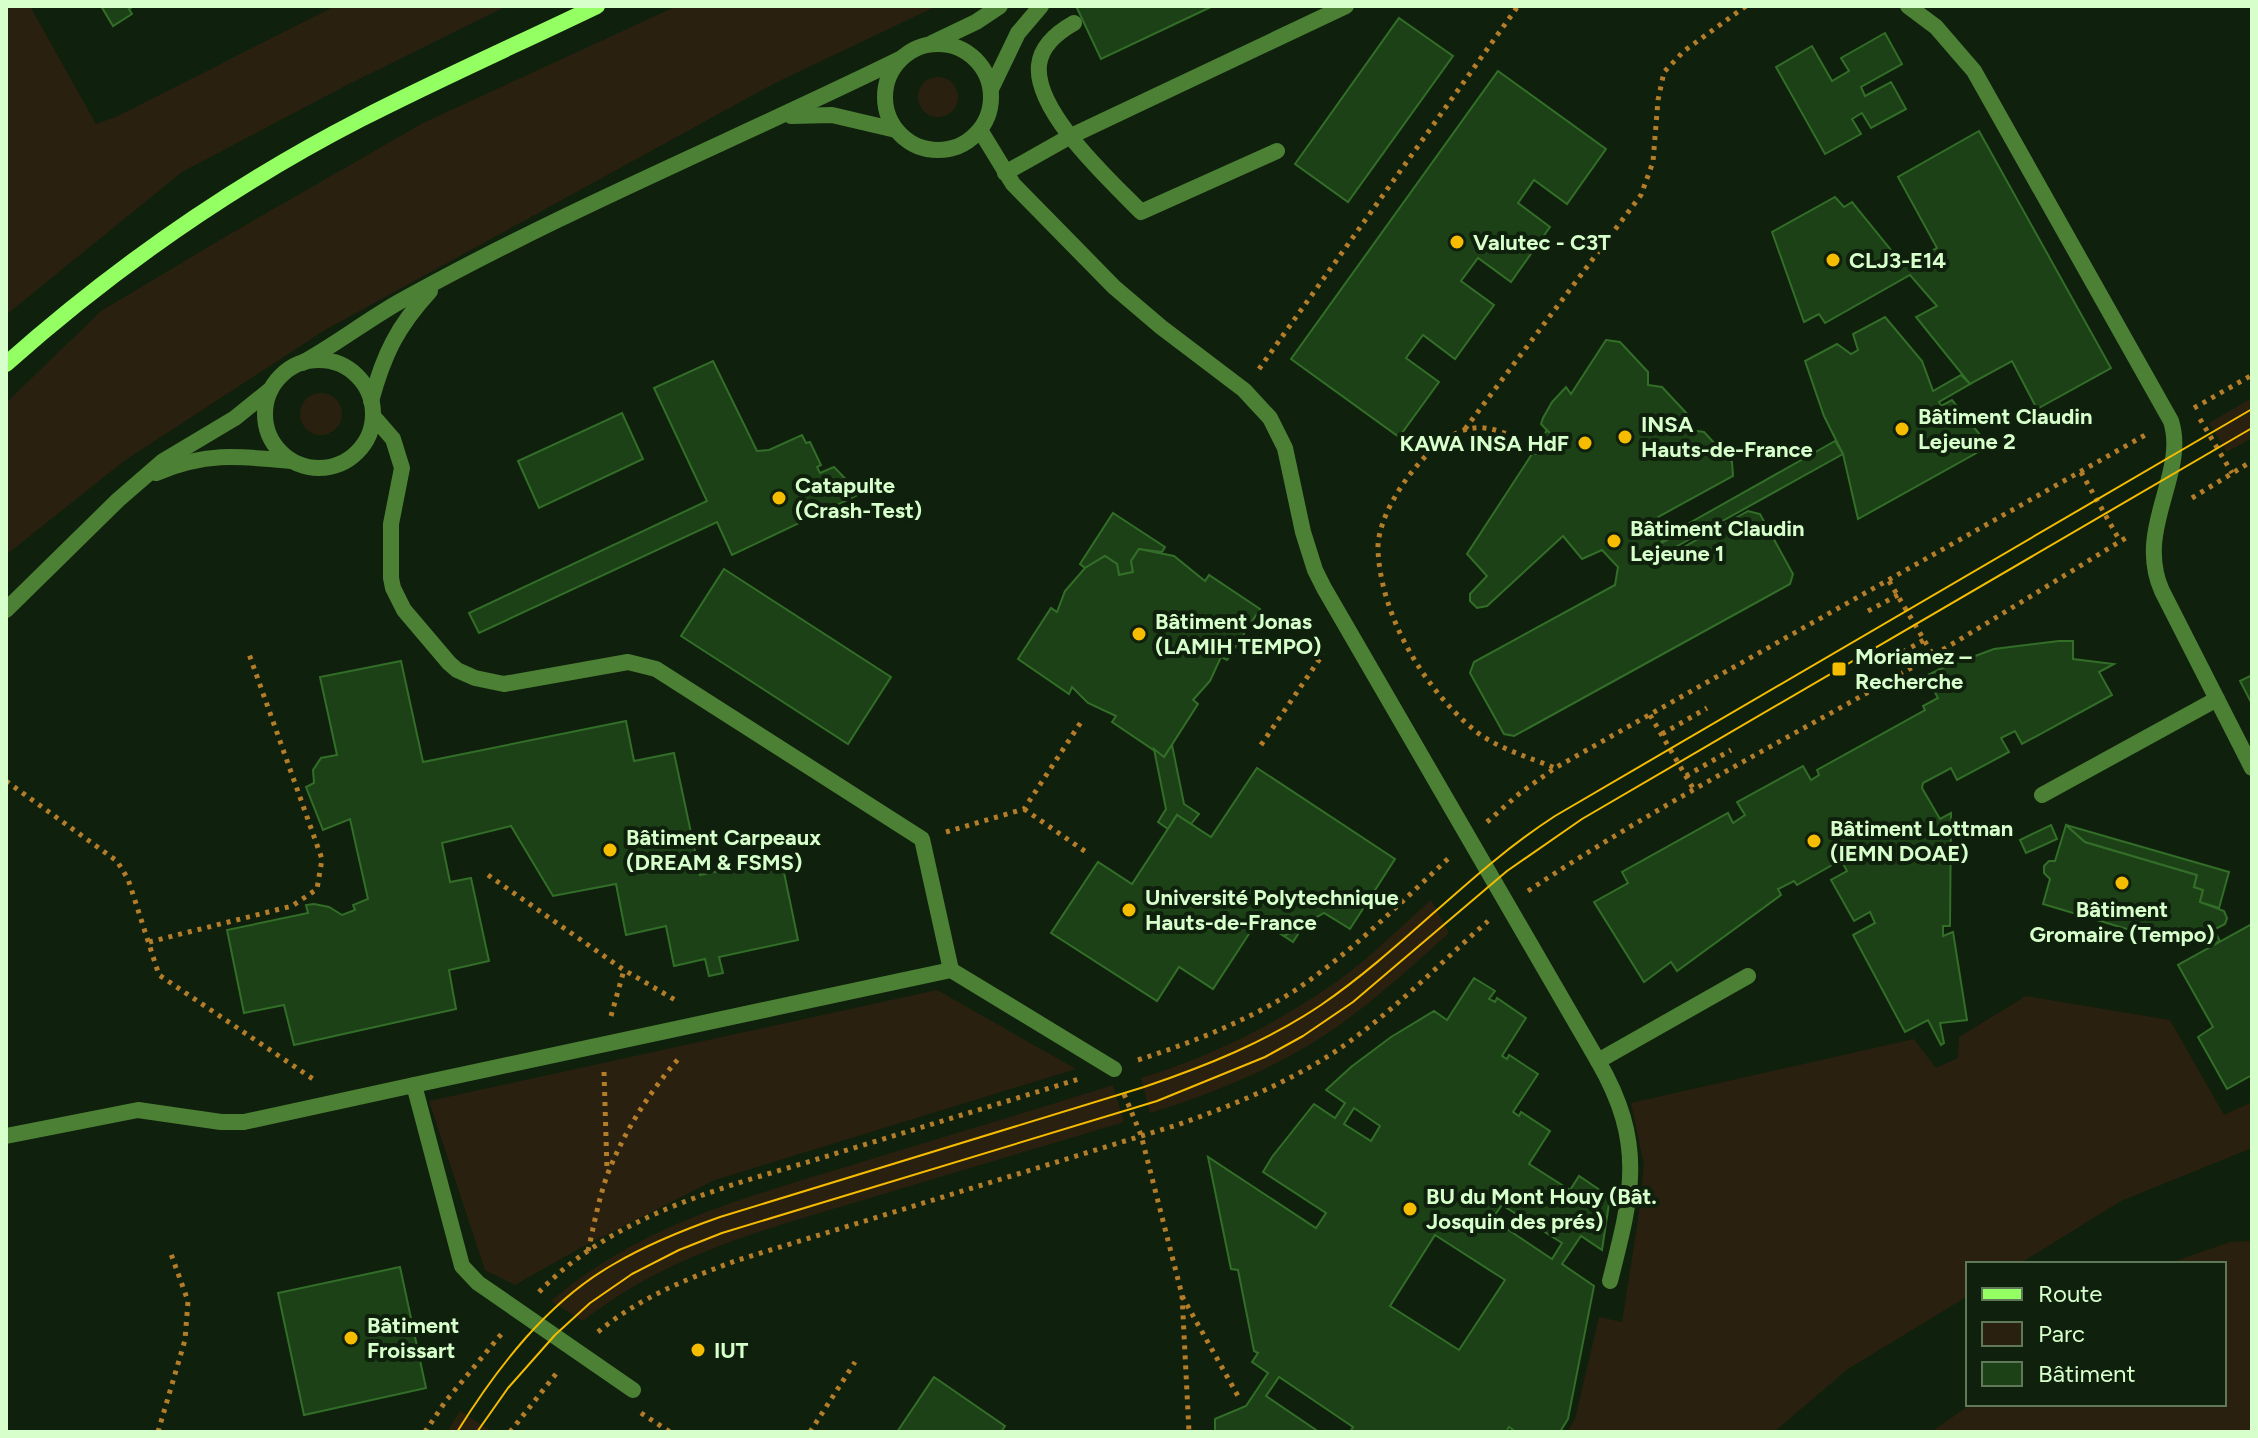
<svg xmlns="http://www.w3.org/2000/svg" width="2258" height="1438" viewBox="0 0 2258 1438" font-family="Figtree,sans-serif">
  <rect width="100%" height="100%" fill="#0f200c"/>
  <g fill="#2a200f">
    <polygon points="6,6 30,6 96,124 118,116 335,6 507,6 349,84 182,172 6,315"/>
    <polygon points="677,6 937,6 775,83 325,330 124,461 6,555 6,403 101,311 225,237 423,123"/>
    <circle cx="938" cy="97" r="20"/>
    <circle cx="321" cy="414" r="21"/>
    <polygon points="2252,398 2252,438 2227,452 2209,423"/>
    <path d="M 1431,900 L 1449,933 C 1409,969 1370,1005 1325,1035 C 1271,1070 1211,1094 1150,1113 L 1141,1078 C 1206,1058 1266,1029 1323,991 C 1362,966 1396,931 1431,900 Z"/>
    <polygon points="937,990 1076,1069 715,1180 582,1247 515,1285 485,1270 429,1101"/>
    <polygon points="2026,996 2170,1020 2224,1115 2252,1102 2252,1148 2121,1201 2019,1264 1968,1264 1968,1296 1848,1369 1774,1432 1567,1432 1575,1419 1599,1317 1622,1322 1638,1220 1644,1165 1631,1103 1914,1039 1936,1068 1958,1058 1959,1037"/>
    <path d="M 1113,1085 L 1124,1122 C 1038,1148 952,1173 867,1199 C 766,1229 666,1255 583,1321 L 551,1301 C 641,1224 745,1198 855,1164 C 941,1138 1027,1112 1113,1085 Z"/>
    <polygon points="2252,1241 2252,1432 1931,1432 1971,1404 2224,1404 2224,1264 2167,1264 2230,1242"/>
    <polygon points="460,1411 490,1430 488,1432 447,1432"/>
  </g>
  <g fill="#1d4117" stroke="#326e28" stroke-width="2" fill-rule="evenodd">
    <polygon points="101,6 134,6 129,9 132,14 113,26"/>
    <polygon points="1076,6 1213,6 1101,59"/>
    <polygon points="1399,18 1453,56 1348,202 1295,164"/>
    <polygon points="1885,33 1902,64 1861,87 1865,96 1891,82 1906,109 1871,128 1862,113 1852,119 1861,134 1825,154 1776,67 1812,46 1832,81 1849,71 1841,58"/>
    <polygon points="1498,71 1606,149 1567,204 1534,180 1518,203 1550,227 1511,282 1478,258 1461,281 1494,305 1455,359 1423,335 1406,358 1439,382 1399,437 1291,359"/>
    <polygon points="1979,131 2111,368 2037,409 2012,361 1970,384 1916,317 1937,306 1910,275 1825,323 1819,314 1804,322 1772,232 1835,197 1844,207 1852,202 1904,266 1937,248 1898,177"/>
    <polygon points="1885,317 1922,361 1933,391 1961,375 1970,384 1939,402 1941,406 1952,400 1989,446 1858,519 1843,454 1824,416 1805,361 1837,344 1851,354 1858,350 1853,334"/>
    <polygon points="1606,340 1620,342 1648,372 1648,385 1662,387 1690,417 1690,430 1704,432 1732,462 1733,476 1658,517 1667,527 1669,535 1658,545 1664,558 1748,511 1760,514 1793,574 1790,584 1514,736 1504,734 1470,673 1474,662 1615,585 1618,567 1602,550 1582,559 1563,536 1487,606 1477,608 1470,601 1470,594 1487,576 1467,554 1532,454 1542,453 1556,440 1541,424 1543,418 1552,402 1566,387 1571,394"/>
    <polygon points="713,361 757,451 769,450 802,435 806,443 810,442 821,465 817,467 820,473 834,467 860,494 732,555 717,522 479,633 469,613 707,501 654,388"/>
    <polygon points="622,413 643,459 539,508 518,461"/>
    <polygon points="1547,430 1556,440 1542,453 1532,454"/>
    <polygon points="1835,441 1843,454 1663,554 1658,545 1678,534 1677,530"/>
    <polygon points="1113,513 1165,547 1162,552 1139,549 1131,561 1133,572 1119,575 1117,564 1105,556 1085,568 1080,564"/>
    <polygon points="1139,549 1174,556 1205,581 1209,575 1260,609 1227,660 1221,657 1210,681 1193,700 1198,704 1164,757 1112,722 1116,716 1088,703 1072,687 1069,694 1018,659 1051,608 1057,612 1065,591 1085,568 1105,556 1117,564 1119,575 1133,572 1131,561"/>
    <polygon points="724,569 891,677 848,744 681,636"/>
    <polygon points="2059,641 2073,641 2073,659 2114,664 2099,672 2112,695 2022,744 2015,731 2001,738 2009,752 1957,780 1951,768 1923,783 1922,788 1940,819 1951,813 1950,926 1943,926 1943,936 1953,932 1967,1020 1940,1023 1944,1043 1941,1045 1928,1020 1905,1032 1853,935 1875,923 1870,912 1854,921 1831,880 1847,871 1841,860 1797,885 1794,881 1778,889 1781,895 1677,971 1671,962 1644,982 1594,902 1628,883 1622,872 1728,813 1733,823 1745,815 1737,802 1803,766 1811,780 1819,775 1817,770 1925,710 1923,706 1938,698 1926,676 1940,669 1994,649"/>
    <polygon points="401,661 423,762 626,721 634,761 674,753 700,875 781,858 798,940 719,957 723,973 709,976 705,959 674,966 666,926 626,935 616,884 553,896 511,826 442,843 450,882 471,878 489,961 449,970 456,1009 294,1045 284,1005 244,1013 227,930 308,913 306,905 314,904 329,907 342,915 355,910 353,905 368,899 350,819 323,830 306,787 314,783 313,770 321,758 337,755 320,677"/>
    <polygon points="2252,675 2252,704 2240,681"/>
    <polygon points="1172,745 1184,804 1199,814 1191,824 1177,815 1168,829 1158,822 1166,809 1154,749 1164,757"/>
    <polygon points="1257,768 1395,859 1350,929 1324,913 1284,936 1258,920 1213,989 1179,967 1157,1001 1051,933 1098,862 1132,884 1177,815 1211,837"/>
    <polygon points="2051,825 2057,839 2026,853 2020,840"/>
    <polygon points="2066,825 2085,842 2197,875 2194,887 2203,890 2200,902 2224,911 2227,918 2225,924 2194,940 2167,941 2043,904 2050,879 2044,873 2044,866 2049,861 2055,861"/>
    <polygon points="2066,825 2229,872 2219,908 2200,902 2203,890 2194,887 2197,875 2085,842"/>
    <polygon points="2252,924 2252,1075 2227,1089 2198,1037 2213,1027 2178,965"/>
    <polygon points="1304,925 1293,942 1284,936"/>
    <polygon points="2214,930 2220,941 2209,947 2203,935"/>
    <path d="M 1474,978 L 1495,991 L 1489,999 L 1495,1002 L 1497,998 L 1526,1018 L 1502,1056 L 1507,1059 L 1509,1055 L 1538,1074 L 1513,1112 L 1519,1116 L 1521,1112 L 1550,1131 L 1529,1164 L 1570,1190 L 1579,1176 L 1610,1197 L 1602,1250 L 1581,1236 L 1562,1264 L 1594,1286 L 1568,1419 L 1560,1432 L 1516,1432 L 1509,1427 L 1506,1432 L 1350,1432 L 1353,1427 L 1279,1377 L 1266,1396 L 1319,1432 L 1215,1432 L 1215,1419 L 1246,1406 L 1268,1373 L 1252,1362 L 1258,1353 L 1254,1351 L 1238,1270 L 1231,1269 L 1208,1157 L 1316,1228 L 1326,1213 L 1263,1172 L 1272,1157 L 1314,1104 L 1335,1118 L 1345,1103 L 1326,1090 L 1351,1067 L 1391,1037 L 1434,1011 L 1447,1020 ZM 1354,1108 L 1380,1126 L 1371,1141 L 1344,1124 ZM 1502,1205 L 1562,1243 L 1552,1259 L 1492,1219 ZM 1435,1235 L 1505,1280 L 1459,1350 L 1390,1306 Z"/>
    <polygon points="400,1267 426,1388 304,1415 278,1293"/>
    <polygon points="934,1377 1005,1426 1001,1432 897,1432"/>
  </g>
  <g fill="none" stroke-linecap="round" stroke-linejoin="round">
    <g stroke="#b47d29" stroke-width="5" stroke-dasharray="4 6" stroke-linecap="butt">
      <polyline points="1259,369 1518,6"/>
      <polyline points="2194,408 2252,375"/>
      <polyline points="2200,419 2232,473"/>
      <polyline points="1465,429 1641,195 1653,162 1658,100 1664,72 1684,51 1746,6"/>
      <path d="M 1515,437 C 1499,431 1486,425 1468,429 C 1429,437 1376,510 1378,550 C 1381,616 1423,687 1473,729 C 1495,748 1529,757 1555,768"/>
      <polyline points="2081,472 2120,541"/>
      <polyline points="2192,498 2252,461"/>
      <polyline points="1889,581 1933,655"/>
      <polyline points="1868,611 1898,595"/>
      <polyline points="1894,657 1924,640"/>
      <polyline points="1650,715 1694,790"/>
      <polyline points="1662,734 1707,708"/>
      <polyline points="1261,745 1323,654"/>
      <polyline points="1686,776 1731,750"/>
      <polyline points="6,781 117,861 128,879 159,975 316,1081"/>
      <polyline points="1024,809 1086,852"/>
      <polyline points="1487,822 1520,793 1555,768 2147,434"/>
      <polyline points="946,832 1024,809 1083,719"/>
      <polyline points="488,875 624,970 677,1001"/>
      <path d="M 1528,891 C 1658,804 1797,734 1932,656 C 1998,617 2063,576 2129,536"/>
      <polyline points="149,942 292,906 317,889 322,859 249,654"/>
      <polyline points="611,1016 624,970"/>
      <path d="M 1138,1060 C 1193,1042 1245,1022 1294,991 C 1351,953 1400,903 1451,856"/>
      <polyline points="604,1072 607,1170"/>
      <polyline points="1124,1094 1141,1135 1182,1295 1189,1432"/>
      <path d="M 588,1251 C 594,1225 599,1197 608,1173 C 625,1130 650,1091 680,1057"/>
      <path d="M 539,1292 C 617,1211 731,1186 834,1154 C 916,1129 998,1104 1079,1079"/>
      <polyline points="1182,1296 1238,1396"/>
      <path d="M 598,1332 C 638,1298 689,1278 738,1260 L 1177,1125 C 1231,1106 1285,1084 1333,1053 C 1389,1016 1438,965 1488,921"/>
      <polyline points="641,1413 670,1432"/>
      <polyline points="158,1432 185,1340 188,1301 171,1254"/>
      <polyline points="425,1432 445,1402 503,1332"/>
      <polyline points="510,1432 559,1370"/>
      <polyline points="810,1432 855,1362"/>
    </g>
    <g stroke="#4c8035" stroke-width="16">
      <path d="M 1074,23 C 1058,32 1041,46 1039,65 C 1034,112 1111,181 1141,212 L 1277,151"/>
      <polyline points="1005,173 1069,137 1346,6"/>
    </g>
    <g stroke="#4c8035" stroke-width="16">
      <path d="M 1908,6 L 1936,27 L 1974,71 L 2171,421 C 2188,474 2134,529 2162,591 L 2252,768"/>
      <polyline points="932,43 976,22 1000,6"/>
      <circle cx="938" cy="97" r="53"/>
      <polyline points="991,89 1018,33 1041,6"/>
      <polyline points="791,116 832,115 896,130"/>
      <polyline points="980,130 1013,184 1114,287 1161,327 1244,390 1270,418 1285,448 1303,532 1315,570 1324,588 1598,1061 1748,976"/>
      <circle cx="319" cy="414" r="54"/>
      <path d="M 302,363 C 336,344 366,321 399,302 C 562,211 735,140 902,58"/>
      <path d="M 371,401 C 384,354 397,327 430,291"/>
      <polyline points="373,416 393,439 402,468 391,524 391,578 393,588 404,610 449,663 457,670 475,678 504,684 628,662 656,669 922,839 951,970"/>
      <path d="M 156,473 C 206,452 239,456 291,461"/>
      <polyline points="6,610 118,500 163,461 235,418 271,389"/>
      <polyline points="2042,795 2217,699"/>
      <path d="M 1598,1061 C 1646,1144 1632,1195 1610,1281"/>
      <polyline points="414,1085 951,970 1114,1069"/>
      <polyline points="6,1136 138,1110 221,1122 244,1122 414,1085 462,1266 478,1283 633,1390"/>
    </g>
    <path stroke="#93ff62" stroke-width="16" d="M 6,364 C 114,268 233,185 361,119 C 439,79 518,44 597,6"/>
    <g stroke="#f6bc00" stroke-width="2">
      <path d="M 457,1432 C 497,1368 547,1302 614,1264 C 648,1244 683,1230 720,1217 L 1144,1087 C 1206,1066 1266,1042 1321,1005 C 1404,948 1470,871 1555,816 L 2252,409"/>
      <polyline points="477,1432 508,1388 555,1335 590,1303 632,1274 679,1250 722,1233 1157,1101 1265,1057 1303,1036 1353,1002 1507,871 1582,819 2252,428"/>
    </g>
  </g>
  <g fill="#f6bc00" stroke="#0f200c" stroke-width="3">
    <circle cx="1457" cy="242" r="8"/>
    <circle cx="1833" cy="260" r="8"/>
    <circle cx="1902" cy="429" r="8"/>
    <circle cx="1625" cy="437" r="8"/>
    <circle cx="1585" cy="443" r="8"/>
    <circle cx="779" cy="498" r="8"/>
    <circle cx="1614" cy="541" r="8"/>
    <circle cx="1139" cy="634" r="8"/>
    <rect x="1831" y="661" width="16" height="16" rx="4"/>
    <circle cx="1814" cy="841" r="8"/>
    <circle cx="610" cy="850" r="8"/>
    <circle cx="2122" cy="883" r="8"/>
    <circle cx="1129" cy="910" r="8"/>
    <circle cx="1410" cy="1209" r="8"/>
    <circle cx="351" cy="1338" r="8"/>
    <circle cx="698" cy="1350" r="8"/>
  </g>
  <g text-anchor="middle" stroke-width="8" stroke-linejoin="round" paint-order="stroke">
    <g font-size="22" font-weight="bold" fill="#d6ffcb" stroke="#0f200c" text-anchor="start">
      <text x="1473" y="250">Valutec - C3T</text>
      <text x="1849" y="268">CLJ3-E14</text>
      <text x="1918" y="424">Bâtiment Claudin<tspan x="1918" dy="25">Lejeune 2</tspan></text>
      <text x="1641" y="432">INSA<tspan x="1641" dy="25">Hauts-de-France</tspan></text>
      <text x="1569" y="451" text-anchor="end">KAWA INSA HdF</text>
      <text x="795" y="493">Catapulte<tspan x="795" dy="25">(Crash-Test)</tspan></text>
      <text x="1630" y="536">Bâtiment Claudin<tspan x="1630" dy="25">Lejeune 1</tspan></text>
      <text x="1155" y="629">Bâtiment Jonas<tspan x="1155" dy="25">(LAMIH TEMPO)</tspan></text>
      <text x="1855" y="664">Moriamez –<tspan x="1855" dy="25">Recherche</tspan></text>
      <text x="1830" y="836">Bâtiment Lottman<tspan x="1830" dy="25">(IEMN DOAE)</tspan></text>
      <text x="626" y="845">Bâtiment Carpeaux<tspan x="626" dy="25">(DREAM &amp; FSMS)</tspan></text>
      <text x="1145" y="905">Université Polytechnique<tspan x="1145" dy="25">Hauts-de-France</tspan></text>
      <text x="2122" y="917" text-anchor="middle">Bâtiment<tspan x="2122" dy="25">Gromaire (Tempo)</tspan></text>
      <text x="1426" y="1204">BU du Mont Houy (Bât.<tspan x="1426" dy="25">Josquin des prés)</tspan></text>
      <text x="367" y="1333">Bâtiment<tspan x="367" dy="25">Froissart</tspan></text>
      <text x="714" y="1358">IUT</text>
    </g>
  </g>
  <rect width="2258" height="1438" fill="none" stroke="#d6ffcb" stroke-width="16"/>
  <rect x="1966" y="1262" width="260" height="144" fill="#0f200c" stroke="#5f7958" stroke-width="2"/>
  <rect x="1982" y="1288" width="40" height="12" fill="#93ff62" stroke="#5f7958" stroke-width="2"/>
  <text x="2038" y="1302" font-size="24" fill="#d6ffcb">Route</text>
  <rect x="1982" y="1322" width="40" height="24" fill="#2a200f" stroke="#5f7958" stroke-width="2"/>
  <text x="2038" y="1342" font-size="24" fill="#d6ffcb">Parc</text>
  <rect x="1982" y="1362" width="40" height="24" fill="#1d4117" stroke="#5f7958" stroke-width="2"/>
  <text x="2038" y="1382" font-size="24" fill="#d6ffcb">Bâtiment</text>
</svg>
